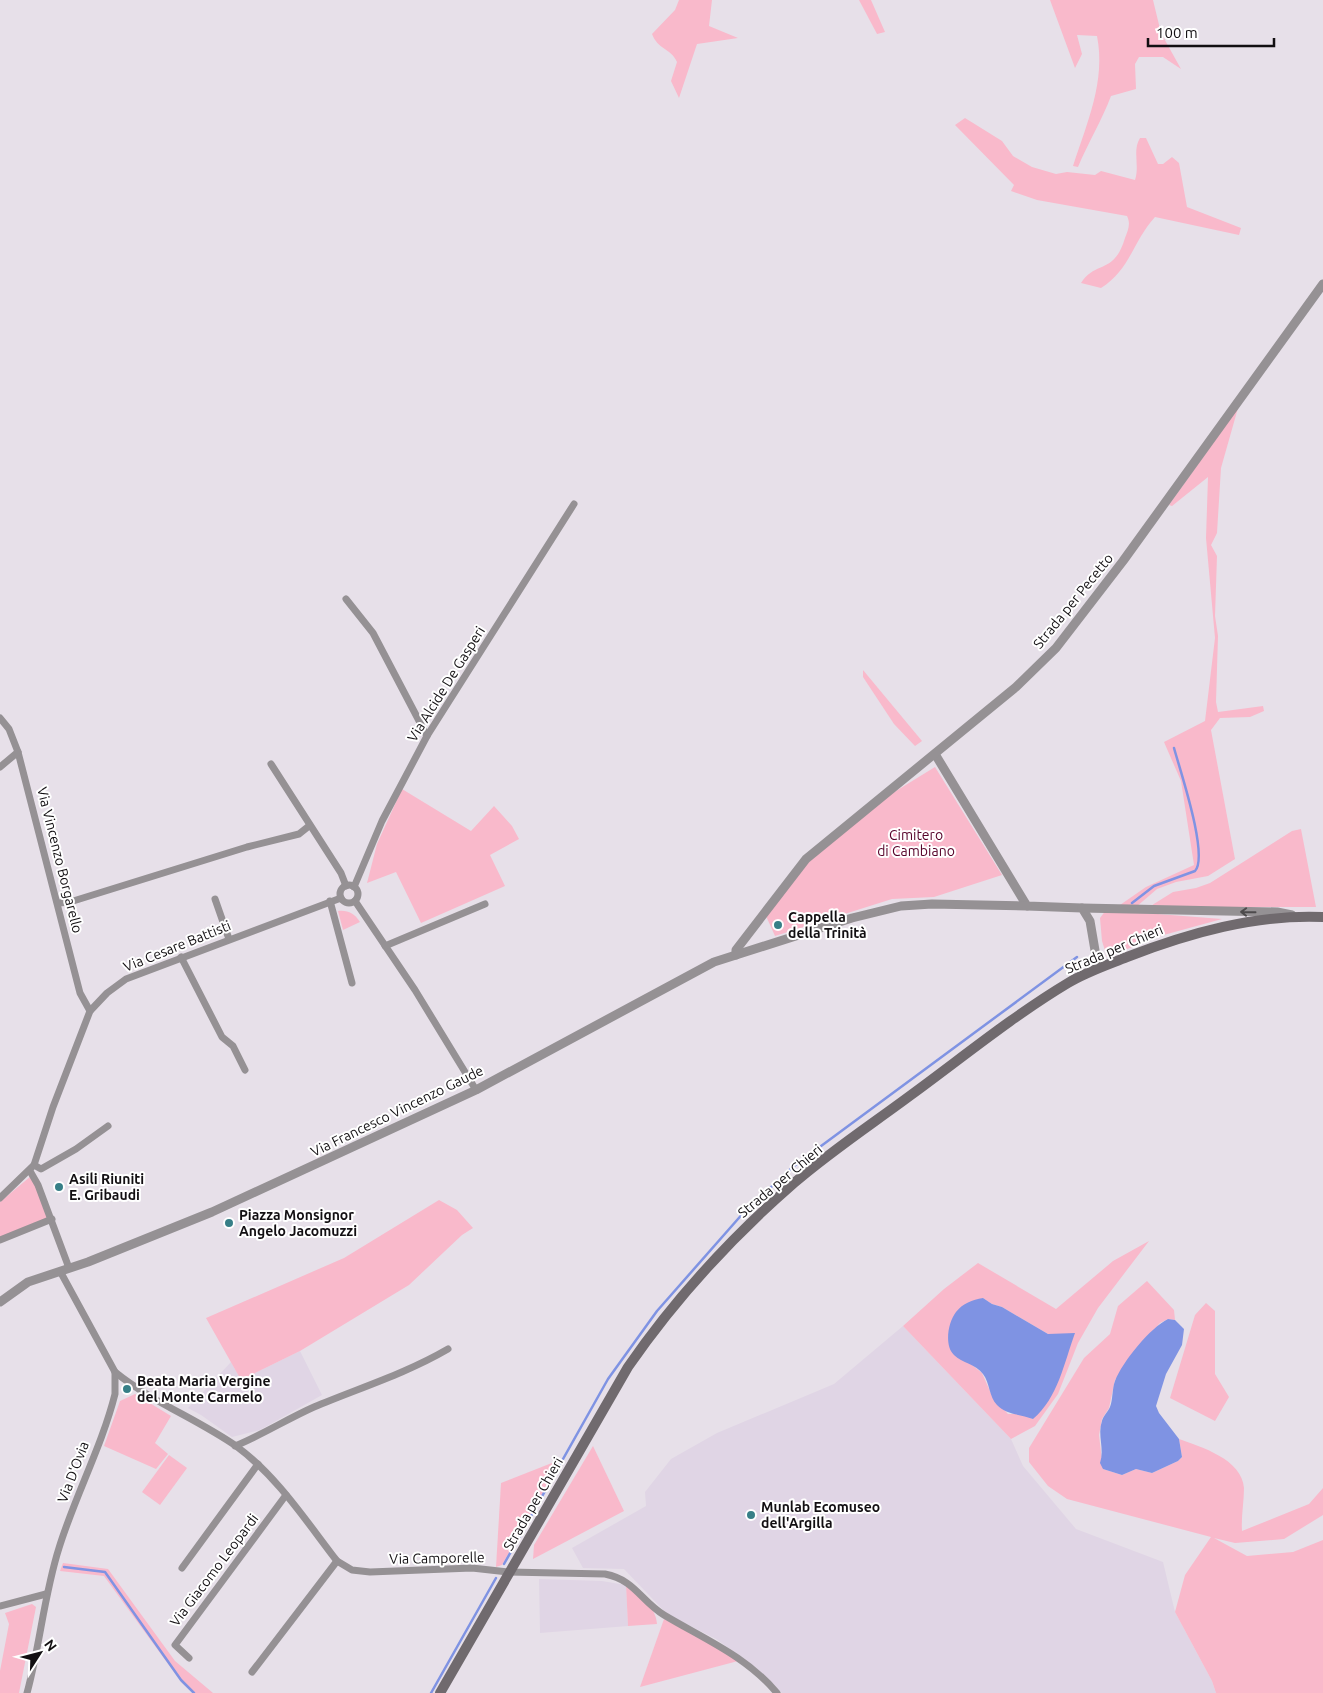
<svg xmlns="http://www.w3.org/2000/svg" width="1323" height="1693" viewBox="0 0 1323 1693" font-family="Ubuntu,sans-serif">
  <rect width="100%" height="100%" fill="#e7e0e9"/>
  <g fill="#e0d5e5">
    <polygon points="903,1326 1011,1439 1023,1466 1076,1529 1163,1562 1175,1612 1212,1681 1216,1693 782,1693 754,1666 716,1639 667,1614 624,1569 583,1568 572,1548 646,1506 645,1492 671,1459 717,1433 834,1384"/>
    <polygon points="300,1351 322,1395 260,1430 232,1437 201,1415 188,1408 231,1362 241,1380"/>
    <polygon points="539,1579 602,1581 626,1585 628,1626 540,1633"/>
  </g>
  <g fill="#f9b9cb" fill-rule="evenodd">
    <path d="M 679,0 L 712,0 L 709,26 L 738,38 L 697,44 L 679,98 L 671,81 L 677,62 C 671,48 658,50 652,34 L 675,10 Z"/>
    <polygon points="859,0 871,0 885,32 877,34"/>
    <path d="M 1050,0 L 1153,0 L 1161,33 L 1181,69 L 1163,57 L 1139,57 L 1135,64 L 1136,89 L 1111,96 C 1102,120 1088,143 1078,167 L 1073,166 C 1087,123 1106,81 1097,36 L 1077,35 L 1082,54 L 1075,68 Z"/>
    <path d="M 965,118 L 1002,141 L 1013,156 L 1032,167 L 1056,174 L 1067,172 L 1095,175 L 1101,171 L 1135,180 C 1140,165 1132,151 1140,138 L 1146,138 L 1158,164 L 1163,164 L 1172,157 L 1179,163 L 1187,207 L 1241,228 L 1239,235 L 1155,217 C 1133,241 1130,270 1101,288 L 1081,283 C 1096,260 1114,275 1125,238 C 1128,230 1131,224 1127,216 L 1037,200 L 1011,191 L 1014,185 L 955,125 Z"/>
    <polygon points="1238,408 1221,468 1217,533 1211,545 1217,556 1215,616 1218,636 1216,702 1218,712 1263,706 1264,711 1250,717 1220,718 1211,730 1235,859 1208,876 1176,882 1157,889 1136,907 1120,905 1146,887 1194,865 1181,781 1164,742 1205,721 1215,638 1206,538 1208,477 1172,506 1169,505"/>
    <polygon points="863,670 922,741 915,746 894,724 863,677"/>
    <polygon points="935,767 1002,875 934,897 892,899 775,936 766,916 803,867 883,799"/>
    <polygon points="402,789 471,831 494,806 512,826 519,839 490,855 505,886 421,923 396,872 367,883 377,844"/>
    <polygon points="1301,829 1316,907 1149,907 1173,892 1196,888 1210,883 1292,831"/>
    <polygon points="1106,910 1222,919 1160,936 1107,957 1102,941 1100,918"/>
    <path d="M 338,911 C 348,910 354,913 360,922 L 343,930 Z"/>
    <polygon points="31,1176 50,1219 0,1239 0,1202"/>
    <polygon points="439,1200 457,1210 473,1228 462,1235 409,1285 300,1351 241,1380 206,1318 344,1258"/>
    <path d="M 1149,1241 L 1098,1308 L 1078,1343 L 1058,1394 L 1035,1426 L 1011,1439 L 903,1326 L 944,1289 L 978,1263 L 1056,1309 L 1113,1261 ZM 983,1298 L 992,1304 L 1002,1307 L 1048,1334 L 1033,1419 L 1021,1414 L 1008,1414 L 993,1398 L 982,1373 L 971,1364 Z"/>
    <path d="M 1147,1281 L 1174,1310 L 1175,1320 L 1168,1319 L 1160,1323 L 1133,1353 L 1115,1380 L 1109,1408 L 1102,1419 L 1099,1435 L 1103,1469 L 1122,1475 L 1136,1469 L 1152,1473 L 1178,1461 L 1182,1457 L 1179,1439 C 1201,1447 1242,1459 1244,1488 C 1244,1502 1241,1517 1242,1531 L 1309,1504 L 1323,1488 L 1323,1515 L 1284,1539 L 1235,1543 L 1214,1538 L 1247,1556 L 1293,1552 L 1323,1540 L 1323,1693 L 1216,1693 L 1212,1681 L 1175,1612 L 1185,1575 L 1211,1537 L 1067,1499 L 1048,1486 L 1029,1462 L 1029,1448 L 1084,1358 L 1110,1334 L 1118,1306 Z"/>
    <polygon points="1206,1303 1215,1311 1215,1374 1229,1397 1215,1421 1170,1398 1195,1315"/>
    <polygon points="135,1394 171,1416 155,1443 168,1454 156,1469 104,1446 120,1401"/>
    <polygon points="593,1446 624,1511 533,1559 534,1545"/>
    <polygon points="169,1455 187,1468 160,1505 142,1492"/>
    <polygon points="562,1459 502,1565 496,1567 501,1483"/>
    <polygon points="63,1563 108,1569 175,1661 213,1693 193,1693 182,1683 104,1576 60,1571"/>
    <path d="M 626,1585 C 639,1596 656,1606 657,1624 L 628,1626 Z"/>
    <polygon points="32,1604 36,1607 19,1693 0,1693 0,1671 9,1624 5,1613"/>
    <polygon points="664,1619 716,1646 738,1661 640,1687"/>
  </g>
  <g fill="#7f93e3">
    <path d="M 983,1298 L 992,1304 L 1002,1307 L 1048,1334 L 1075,1333 C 1064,1363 1058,1398 1033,1419 C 1021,1414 1006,1415 997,1405 C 989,1397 990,1383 983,1374 C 976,1364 962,1363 954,1355 C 944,1346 948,1322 956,1312 C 963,1303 972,1300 983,1298 Z"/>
    <path d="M 1168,1319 L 1175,1320 L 1184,1329 L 1182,1345 L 1166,1374 L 1156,1406 L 1159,1413 L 1179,1439 L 1182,1457 L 1178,1461 L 1152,1473 L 1136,1469 L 1122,1475 L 1103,1469 L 1100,1463 C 1105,1449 1097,1435 1102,1421 C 1103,1416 1108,1412 1110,1407 C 1113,1399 1112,1389 1115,1381 C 1123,1361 1150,1328 1168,1319 Z"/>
  </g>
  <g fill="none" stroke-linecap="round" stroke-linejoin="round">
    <g stroke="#7f93e3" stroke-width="2.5">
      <path d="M 1132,903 L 1154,886 L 1195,871 C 1209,856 1180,770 1174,748"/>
      <polyline points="504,1564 608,1379 657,1311 745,1211 794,1166 1077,957"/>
      <polyline points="64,1567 105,1572 181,1680 194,1693"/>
      <polyline points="431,1693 496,1578"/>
    </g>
    <g stroke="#959194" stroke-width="7">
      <polyline points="346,599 373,633 427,736"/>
      <polyline points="0,718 9,729 18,752 80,993 90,1011"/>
      <polyline points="271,764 341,873 346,886"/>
      <polyline points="0,767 18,752"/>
      <circle cx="349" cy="894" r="9"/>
      <polyline points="354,887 382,821 427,736 574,504"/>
      <polyline points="215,899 229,939"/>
      <polyline points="330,901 352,983"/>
      <polyline points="355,901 415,990 476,1090"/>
      <polyline points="59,903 70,902 247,847 299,834 309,826"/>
      <polyline points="385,946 485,904"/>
      <polyline points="181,957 222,1037 233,1046 245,1070"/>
      <polyline points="34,1165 41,1169 76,1149 108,1126"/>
      <polyline points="30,1171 38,1185 69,1268"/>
      <polyline points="0,1198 34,1165 53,1107 90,1011 107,993 126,979 341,898"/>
      <polyline points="0,1240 52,1219"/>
      <path d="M 115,1372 C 152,1402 197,1419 236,1446 C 277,1476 306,1521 337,1561 L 352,1570 L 370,1572 L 472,1568 L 508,1572 L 605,1574 C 635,1580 640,1600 664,1615 C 704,1639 746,1656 777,1693"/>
      <path d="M 235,1446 C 262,1435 287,1419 314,1407 C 359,1388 405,1374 448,1349"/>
      <polyline points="182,1568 258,1464"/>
      <polyline points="0,1606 46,1594"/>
      <polyline points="189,1658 175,1645 286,1495"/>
      <polyline points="252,1672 337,1561"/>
      <path d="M 27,1693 C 40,1645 44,1595 59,1548 C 75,1496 102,1446 115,1394 L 115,1372 L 60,1271"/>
    </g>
    <g stroke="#959194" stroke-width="9">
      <polyline points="935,754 1027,906 1082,908 1090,921 1098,968"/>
      <polyline points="1082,908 1277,912 1292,915"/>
      <polyline points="736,955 736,950 806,859 1016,687 1056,648 1123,561 1323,284"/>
      <polyline points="0,1302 28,1282 88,1262 212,1212 476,1090 714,962 852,918 901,906 932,904 1027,906"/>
    </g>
    <path stroke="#706a6e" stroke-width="10" d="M 440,1693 L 628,1367 C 675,1299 732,1237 794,1183 C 831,1151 872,1124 911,1095 C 963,1057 1013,1016 1068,983 C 1086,972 1107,965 1127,957 C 1189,933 1256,914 1323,917"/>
  </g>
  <defs><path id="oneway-shaft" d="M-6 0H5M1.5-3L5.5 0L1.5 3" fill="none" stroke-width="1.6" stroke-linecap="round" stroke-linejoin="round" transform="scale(1.25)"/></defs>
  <use stroke="#4d4a4c" href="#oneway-shaft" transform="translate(1248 912) rotate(-179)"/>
  <g fill="#377f87" stroke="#fff" stroke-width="2">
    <circle cx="778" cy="925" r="5"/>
    <circle cx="59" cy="1187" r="5"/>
    <circle cx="229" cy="1223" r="5"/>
    <circle cx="127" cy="1389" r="5"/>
    <circle cx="751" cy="1515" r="5"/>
  </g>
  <g text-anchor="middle" stroke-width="4" stroke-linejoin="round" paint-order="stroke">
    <g font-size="14" fill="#120f12" stroke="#fff">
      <text transform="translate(1073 601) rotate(-51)" y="5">Strada per Pecetto</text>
      <text transform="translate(446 684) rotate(-58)" y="5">Via Alcide De Gasperi</text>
      <text transform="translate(60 860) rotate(76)" y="5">Via Vincenzo Borgarello</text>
      <text transform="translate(177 946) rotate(-22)" y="5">Via Cesare Battisti</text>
      <text transform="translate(1114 949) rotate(-23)" y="5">Strada per Chieri</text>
      <text transform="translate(397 1111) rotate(-26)" y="5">Via Francesco Vincenzo Gaude</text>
      <text transform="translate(780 1181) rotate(-40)" y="5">Strada per Chieri</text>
      <text transform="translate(73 1472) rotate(-69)" y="5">Via D'Ovia</text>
      <text transform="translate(533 1504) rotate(-60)" y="5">Strada per Chieri</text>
      <text transform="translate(437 1558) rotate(-1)" y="5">Via Camporelle</text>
      <text transform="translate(214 1570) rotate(-53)" y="5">Via Giacomo Leopardi</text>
    </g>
    <g font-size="14" fill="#550028" stroke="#fff">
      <text x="916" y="840">Cimitero<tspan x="916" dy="16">di Cambiano</tspan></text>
    </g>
    <g font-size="14" font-weight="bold" fill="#120f12" stroke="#fff" text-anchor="start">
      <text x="788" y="922">Cappella<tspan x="788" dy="16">della Trinità</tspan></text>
      <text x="69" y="1184">Asili Riuniti<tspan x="69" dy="16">E. Gribaudi</tspan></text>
      <text x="239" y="1220">Piazza Monsignor<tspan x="239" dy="16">Angelo Jacomuzzi</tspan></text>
      <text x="137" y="1386">Beata Maria Vergine<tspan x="137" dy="16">del Monte Carmelo</tspan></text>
      <text x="761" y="1512">Munlab Ecomuseo<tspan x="761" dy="16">dell'Argilla</tspan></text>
    </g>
  </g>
  <g transform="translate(40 1653) rotate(54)" stroke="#ffffff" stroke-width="4" paint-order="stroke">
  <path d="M0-4L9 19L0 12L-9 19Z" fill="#120f12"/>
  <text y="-8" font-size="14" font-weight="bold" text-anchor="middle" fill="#120f12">N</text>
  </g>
  <path d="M1148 38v8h126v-8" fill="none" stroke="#120f12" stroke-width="2.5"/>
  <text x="1156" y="38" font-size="15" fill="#120f12" stroke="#ffffff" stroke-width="4" paint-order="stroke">100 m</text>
</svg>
